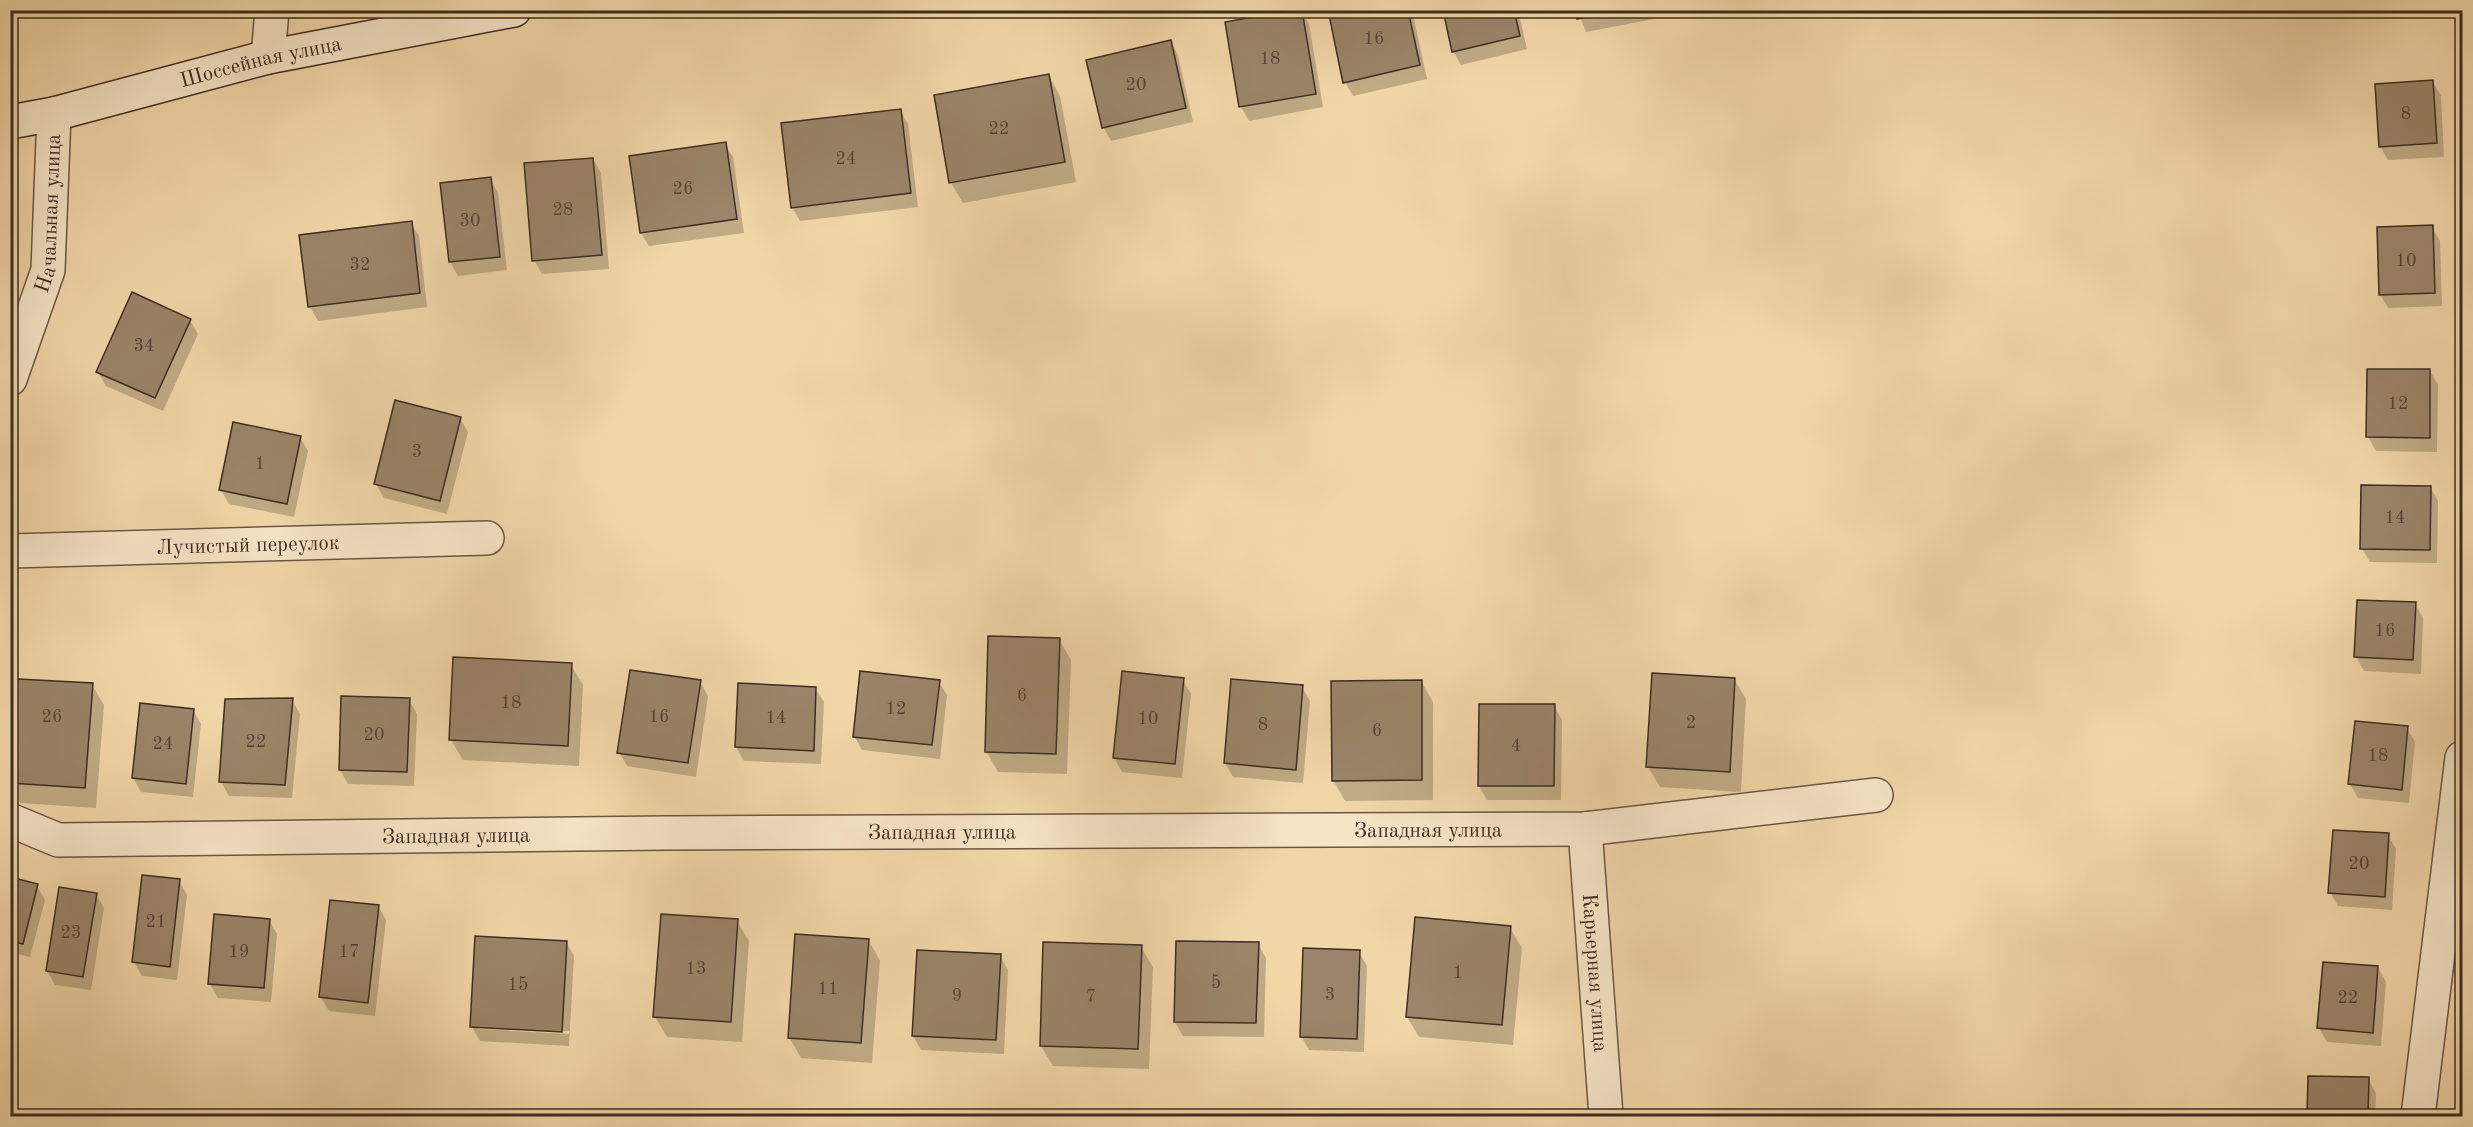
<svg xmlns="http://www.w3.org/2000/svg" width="2473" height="1127" viewBox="0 0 2473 1127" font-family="'Old Standard TT',serif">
  <rect width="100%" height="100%" fill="#f1d6a7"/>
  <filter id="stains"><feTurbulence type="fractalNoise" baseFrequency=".00333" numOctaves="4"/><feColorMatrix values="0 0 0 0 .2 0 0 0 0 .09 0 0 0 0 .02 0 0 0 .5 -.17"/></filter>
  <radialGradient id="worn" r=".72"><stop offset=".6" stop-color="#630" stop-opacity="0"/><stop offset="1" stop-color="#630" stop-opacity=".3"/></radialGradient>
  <g fill="#0003" fill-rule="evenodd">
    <polygon points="1301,10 1309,24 1323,107 1249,121 1241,107"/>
    <polygon points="1329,10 1412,10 1427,79 1353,96 1345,82"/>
    <polygon points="1444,10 1518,10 1527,49 1461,65 1453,51"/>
    <polygon points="1577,10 1652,10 1654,19 1586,32"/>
    <polygon points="1170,41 1178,55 1193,122 1111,141 1103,127"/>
    <polygon points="1049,76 1060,96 1076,182 963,203 951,183"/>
    <polygon points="2433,82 2441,96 2444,157 2388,160 2380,146"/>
    <polygon points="900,110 908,124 918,207 800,221 792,207"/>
    <polygon points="725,144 733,157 744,233 649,246 641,233"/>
    <polygon points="593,159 601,173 609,269 542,274 534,260"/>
    <polygon points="490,179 498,193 507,270 458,276 450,262"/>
    <polygon points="411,223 419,236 427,307 318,321 310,307 301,236"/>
    <polygon points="2432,227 2440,241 2442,306 2388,308 2380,294"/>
    <polygon points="190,320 198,334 163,411 106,386 98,372"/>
    <polygon points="2430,371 2438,385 2437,452 2376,451 2368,437"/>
    <polygon points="460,418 468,432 447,514 384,498 376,484"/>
    <polygon points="300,437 308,451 294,517 229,504 221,490"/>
    <polygon points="2430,487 2438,501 2437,563 2370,562 2362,549"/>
    <polygon points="2415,604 2423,618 2421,674 2364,671 2356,657"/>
    <polygon points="1059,639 1071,660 1067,774 998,772 986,751"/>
    <polygon points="571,665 583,685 579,766 463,760 451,740"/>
    <polygon points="1734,679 1746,699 1741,792 1660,787 1648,767"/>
    <polygon points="1183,680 1191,694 1182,778 1122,772 1114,758"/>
    <polygon points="1421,681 1433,702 1433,800 1345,801 1333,780"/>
    <polygon points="700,682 708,696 696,777 627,766 619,752"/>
    <polygon points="939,682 947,695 940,759 862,750 854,736"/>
    <polygon points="92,685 104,705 96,808 20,803 10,786 10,762"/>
    <polygon points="739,685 815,688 824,702 821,764 744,761 736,747"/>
    <polygon points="1302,687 1310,701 1303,783 1233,777 1225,763"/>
    <polygon points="292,700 300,714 292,798 229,796 221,782"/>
    <polygon points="409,700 417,714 414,786 348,784 340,770"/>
    <polygon points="1554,706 1562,720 1561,800 1487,800 1479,786"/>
    <polygon points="193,710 201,724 193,797 141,792 133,778"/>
    <polygon points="2407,728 2415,742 2409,803 2358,798 2350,784"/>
    <polygon points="2388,835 2396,849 2392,910 2338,906 2330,892"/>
    <polygon points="10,879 37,886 45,900 30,957 10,952"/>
    <polygon points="179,881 187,895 177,980 142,976 134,962"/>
    <polygon points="96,894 104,908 91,990 55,985 47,971"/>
    <polygon points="378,906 386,920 375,1016 329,1011 321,997"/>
    <polygon points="269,920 277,934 271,1002 218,998 210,984"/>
    <polygon points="737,921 749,941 742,1042 667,1037 655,1017"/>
    <polygon points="1510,928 1522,948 1513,1045 1419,1037 1407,1017"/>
    <polygon points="869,941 880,961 872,1063 801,1058 789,1037"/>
    <path d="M 566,942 L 574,956 L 569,1046 L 480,1041 L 472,1027 ZM 478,1026 L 569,1031 L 569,1034 L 478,1029 Z"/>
    <polygon points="1258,944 1266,958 1264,1037 1183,1036 1175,1022"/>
    <polygon points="1141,947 1153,967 1149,1069 1053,1066 1041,1046"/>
    <polygon points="1359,952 1367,966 1364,1052 1309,1050 1301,1036"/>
    <polygon points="1000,956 1008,970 1004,1054 921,1050 913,1036"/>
    <polygon points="2378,968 2386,982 2381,1046 2327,1042 2319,1028"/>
    <polygon points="2310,1078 2368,1079 2376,1093 2375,1116 2309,1116"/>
  </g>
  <g fill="#9b8469" stroke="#3e2c25" stroke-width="1.5">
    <polygon points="1292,10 1302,10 1316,94 1239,107 1225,22"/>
    <polygon points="1328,10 1408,10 1420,65 1343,83"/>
    <polygon points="1443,10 1514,10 1520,36 1452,52"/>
    <polygon points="1575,10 1620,10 1577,19"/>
    <polygon points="1171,40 1186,108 1102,128 1086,60"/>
    <polygon points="1049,74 1065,162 949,183 934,95"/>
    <polygon points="2433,80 2437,143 2379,147 2375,84"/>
    <polygon points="901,109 911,193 791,208 781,123"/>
    <polygon points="726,142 737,219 640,233 629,156"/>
    <polygon points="593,158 602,255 532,261 524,163"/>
    <polygon points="491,177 500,257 449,262 440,183"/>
    <polygon points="412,221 420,293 308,307 299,235"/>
    <polygon points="2433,225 2435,293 2379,295 2377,227"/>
    <polygon points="132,292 191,319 155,398 96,372"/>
    <polygon points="2367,369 2430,369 2430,438 2366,437"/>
    <polygon points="395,400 461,417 440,501 374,484"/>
    <polygon points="233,422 301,436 287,504 219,490"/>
    <polygon points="2361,485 2431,486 2430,550 2360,549"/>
    <polygon points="2357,600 2416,602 2413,660 2354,657"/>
    <polygon points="988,636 1060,638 1056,754 985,752"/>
    <polygon points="453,657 572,663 568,746 449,740"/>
    <polygon points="630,670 701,680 688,763 617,753"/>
    <polygon points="860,671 940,680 932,745 853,737"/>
    <polygon points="1122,671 1184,678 1175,764 1113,758"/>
    <polygon points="1652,673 1735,678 1730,772 1646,767"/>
    <polygon points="18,679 93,683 85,788 10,783 10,748"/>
    <polygon points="1231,679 1303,685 1296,770 1224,763"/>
    <polygon points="1422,680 1422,780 1332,781 1331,681"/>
    <polygon points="738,683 816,687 814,751 735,747"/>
    <polygon points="341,696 410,698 407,772 339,770"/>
    <polygon points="293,698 285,785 219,782 225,699"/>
    <polygon points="140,703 194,709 186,784 132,778"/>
    <polygon points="1479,704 1555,704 1554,786 1478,786"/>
    <polygon points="2355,721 2408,726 2402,790 2348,784"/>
    <polygon points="2333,830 2389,833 2385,897 2328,893"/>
    <polygon points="142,875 180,879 170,967 132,962"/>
    <polygon points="10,877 38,884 23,944 10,941"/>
    <polygon points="59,887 97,893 83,977 46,971"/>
    <polygon points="330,900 379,905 368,1003 319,997"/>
    <polygon points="214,914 270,919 264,988 208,984"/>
    <polygon points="661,914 738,919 731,1022 653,1017"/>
    <polygon points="1415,917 1511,926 1502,1025 1406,1017"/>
    <polygon points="795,934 869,939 861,1043 788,1038"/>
    <polygon points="475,936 567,941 562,1032 470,1027"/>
    <polygon points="1176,941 1259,942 1256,1023 1174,1022"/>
    <polygon points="1043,942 1142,945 1138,1049 1040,1046"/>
    <polygon points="1303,948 1360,950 1357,1039 1300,1037"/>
    <polygon points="917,950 1001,954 996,1040 912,1036"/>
    <polygon points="2323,962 2378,966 2373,1033 2317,1028"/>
    <polygon points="2308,1076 2369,1077 2368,1116 2307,1116"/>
  </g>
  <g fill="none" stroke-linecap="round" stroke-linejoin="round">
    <g stroke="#6b5646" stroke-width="36">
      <g id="minor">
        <polyline points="268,57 272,10"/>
        <path id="s1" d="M 10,379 L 48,270 L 54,114"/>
        <path id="s2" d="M 10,551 L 487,538"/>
        <path id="s3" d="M 10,820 L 58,840 L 667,833 L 1585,829 L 1876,795"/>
        <path id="s4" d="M 1585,829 L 1606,1116"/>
        <polyline points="2418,1116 2462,758"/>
      </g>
    </g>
    <g stroke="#3e2c25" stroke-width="36">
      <g id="secondary">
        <path id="s5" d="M 10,122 L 54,114 L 268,57 L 514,10"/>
      </g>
    </g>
    <use href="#minor" stroke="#f6e4c6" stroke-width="33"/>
    <use href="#secondary" stroke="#f6e4c6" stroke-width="33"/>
  </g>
  <g text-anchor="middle" stroke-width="4.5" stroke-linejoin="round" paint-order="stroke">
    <g font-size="18" fill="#554236">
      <text x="1374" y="44">16</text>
      <text x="1270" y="64">18</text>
      <text x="1136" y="90">20</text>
      <text x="2406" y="119">8</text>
      <text x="999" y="134">22</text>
      <text x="846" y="164">24</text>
      <text x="683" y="194">26</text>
      <text x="563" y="215">28</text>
      <text x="470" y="226">30</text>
      <text x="2406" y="266">10</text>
      <text x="360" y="270">32</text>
      <text x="144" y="351">34</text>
      <text x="2398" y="409">12</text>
      <text x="417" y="457">3</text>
      <text x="260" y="469">1</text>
      <text x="2395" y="523">14</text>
      <text x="2385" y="636">16</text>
      <text x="1022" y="701">6</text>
      <text x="511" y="708">18</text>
      <text x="896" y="714">12</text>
      <text x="52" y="722">26</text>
      <text x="659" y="722">16</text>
      <text x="776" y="723">14</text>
      <text x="1148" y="724">10</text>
      <text x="1691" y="728">2</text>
      <text x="1263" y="730">8</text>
      <text x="1377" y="736">6</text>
      <text x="374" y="740">20</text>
      <text x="256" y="747">22</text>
      <text x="163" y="749">24</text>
      <text x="1516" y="751">4</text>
      <text x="2378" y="761">18</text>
      <text x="2359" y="869">20</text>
      <text x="156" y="927">21</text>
      <text x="71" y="938">23</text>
      <text x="239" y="957">19</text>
      <text x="349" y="957">17</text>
      <text x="696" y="974">13</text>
      <text x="1458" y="978">1</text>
      <text x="1216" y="988">5</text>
      <text x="518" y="990">15</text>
      <text x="828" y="994">11</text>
      <text x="1330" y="1000">3</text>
      <text x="957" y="1001">9</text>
      <text x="1091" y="1002">7</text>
      <text x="2348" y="1003">22</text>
    </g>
    <g font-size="21" fill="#3e2c25" stroke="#f6e4c6">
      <text dy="7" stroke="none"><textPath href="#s5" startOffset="258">Шоссейная улица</textPath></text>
      <text dy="7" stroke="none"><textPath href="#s1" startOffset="172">Начальная улица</textPath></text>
      <text dy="7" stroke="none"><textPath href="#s2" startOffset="238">Лучистый переулок</textPath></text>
      <text dy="7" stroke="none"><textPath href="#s3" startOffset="1422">Западная улица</textPath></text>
      <text dy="7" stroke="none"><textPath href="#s3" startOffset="936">Западная улица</textPath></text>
      <text dy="7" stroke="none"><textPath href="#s3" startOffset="450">Западная улица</textPath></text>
      <text dy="7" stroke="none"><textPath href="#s4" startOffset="144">Карьерная улица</textPath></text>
    </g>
  </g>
  <rect width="2473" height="1127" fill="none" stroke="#f1d6a7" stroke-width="36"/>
  <rect x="12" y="12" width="2449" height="1103" fill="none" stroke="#3e2c25" stroke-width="3"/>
  <rect x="18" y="18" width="2437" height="1091" fill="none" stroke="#3e2c25" stroke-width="1.5"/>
  <rect width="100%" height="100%" filter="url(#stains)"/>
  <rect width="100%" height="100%" fill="url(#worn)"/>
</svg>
